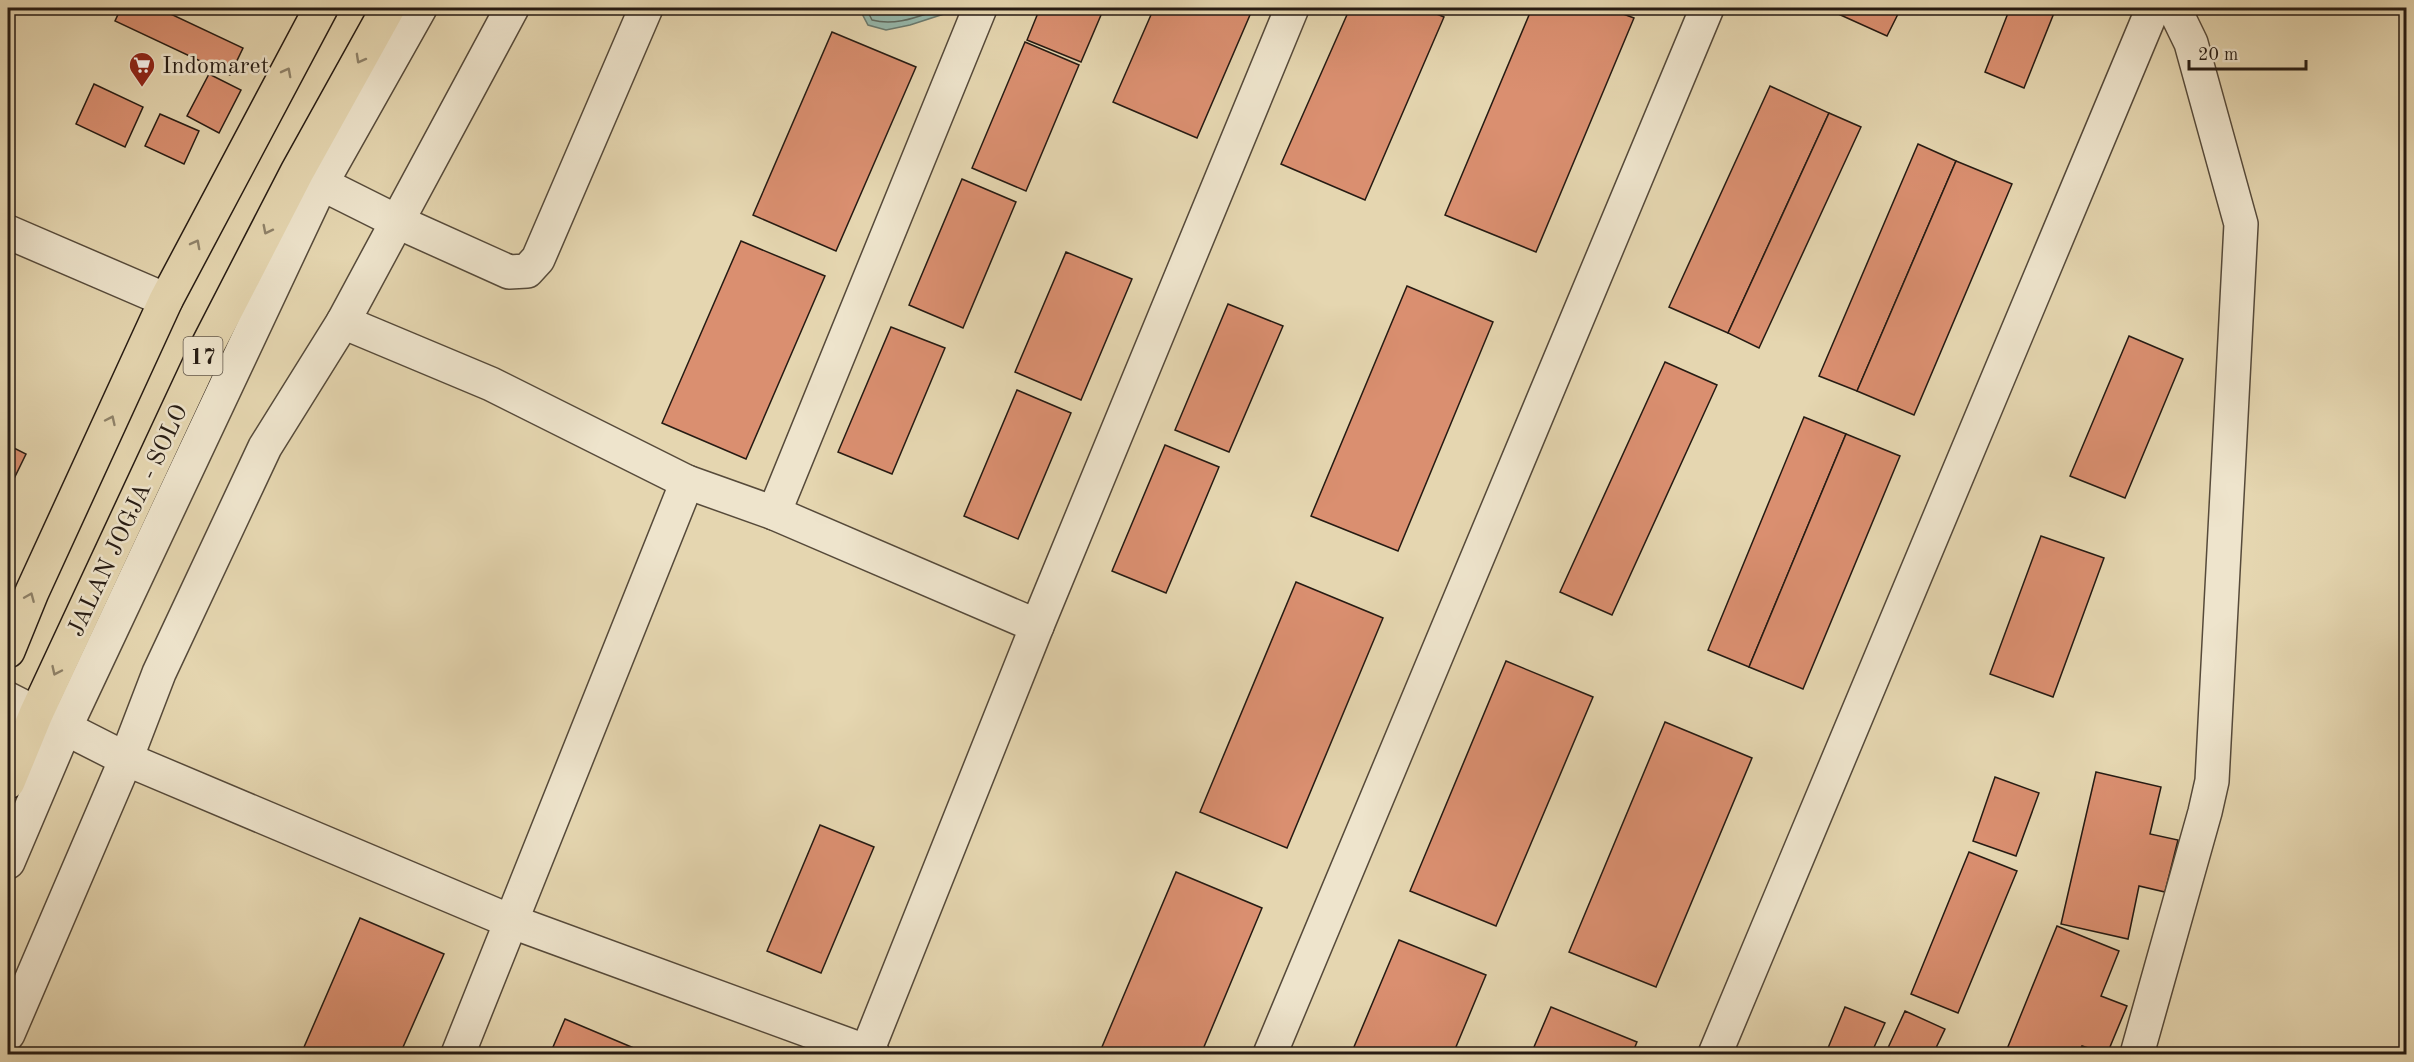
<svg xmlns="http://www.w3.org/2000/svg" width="2414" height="1062" viewBox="0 0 2414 1062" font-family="'Old Standard TT',serif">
  <rect width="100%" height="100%" fill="#e5d6b0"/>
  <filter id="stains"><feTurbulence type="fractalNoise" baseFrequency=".00333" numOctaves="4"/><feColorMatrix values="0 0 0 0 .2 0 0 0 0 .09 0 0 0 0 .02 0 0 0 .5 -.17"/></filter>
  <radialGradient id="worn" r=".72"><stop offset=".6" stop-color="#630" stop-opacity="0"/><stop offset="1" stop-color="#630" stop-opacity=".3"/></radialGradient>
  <polygon fill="#96b9ad" stroke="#697a6f" stroke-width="1.5" points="859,8 955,8 953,11 910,25 886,30 868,25"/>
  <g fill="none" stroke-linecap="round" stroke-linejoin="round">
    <path stroke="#5e6a60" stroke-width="1.5" d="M 866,8 L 872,20 C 897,27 921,15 944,8"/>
  </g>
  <g fill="#da8f70" stroke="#261b13" stroke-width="1.5">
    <polygon points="121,8 158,8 243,48 230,75 115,21"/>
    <polygon points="1040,8 1104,8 1081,62 1027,40"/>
    <polygon points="1154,8 1253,8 1197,138 1113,102"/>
    <polygon points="1350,8 1422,8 1444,17 1365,200 1281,164"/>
    <polygon points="1532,8 1607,8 1634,18 1536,252 1445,215"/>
    <polygon points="1825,8 1901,8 1887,36"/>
    <polygon points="2010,8 2056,8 2024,88 1985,72"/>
    <polygon points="832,32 916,67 836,251 753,215"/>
    <polygon points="1025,42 1079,65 1026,191 972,168"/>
    <polygon points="209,74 241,90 219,133 187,116"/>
    <polygon points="94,84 143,107 125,147 76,124"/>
    <polygon points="1770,86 1829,113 1728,333 1669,307"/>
    <polygon points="1829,113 1861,127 1759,348 1728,333"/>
    <polygon points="160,114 199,131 184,164 145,146"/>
    <polygon points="1918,144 1956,161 1857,391 1819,376"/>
    <polygon points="1956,161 2012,184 1914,415 1857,391"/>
    <polygon points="962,179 1016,202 963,328 909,305"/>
    <polygon points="741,241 825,276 746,459 662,423"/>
    <polygon points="1066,252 1132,279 1081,400 1015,372"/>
    <polygon points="1407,286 1493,322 1398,551 1311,516"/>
    <polygon points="1228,304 1283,326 1229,452 1175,430"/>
    <polygon points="891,327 945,348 892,474 838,452"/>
    <polygon points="2129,336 2183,359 2125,498 2070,476"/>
    <polygon points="1665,362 1717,385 1612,615 1560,592"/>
    <polygon points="1017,390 1071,413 1018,539 964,516"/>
    <polygon points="1804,417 1846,434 1749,667 1708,650"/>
    <polygon points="1846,434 1900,456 1803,689 1749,667"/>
    <polygon points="8,445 26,454 8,491"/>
    <polygon points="1165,445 1219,467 1166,593 1112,571"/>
    <polygon points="2041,536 2104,558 2053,697 1990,674"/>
    <polygon points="1296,582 1383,618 1287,848 1200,812"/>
    <polygon points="1506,661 1593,697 1496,926 1410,891"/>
    <polygon points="1665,722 1752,758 1656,987 1569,952"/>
    <polygon points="2096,772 2161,787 2150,834 2178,840 2165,892 2139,886 2128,939 2061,924"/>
    <polygon points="1995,777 2039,793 2016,856 1973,841"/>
    <polygon points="820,825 874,847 821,973 767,951"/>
    <polygon points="1969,852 2017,871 1958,1013 1911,994"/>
    <polygon points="1176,872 1262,908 1201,1054 1099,1054"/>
    <polygon points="360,918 444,954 400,1054 301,1054"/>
    <polygon points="2057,926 2119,951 2101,996 2127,1006 2107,1054 2082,1046 2078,1054 2005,1054"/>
    <polygon points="1399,940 1486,975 1453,1054 1351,1054"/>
    <polygon points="1551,1007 1637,1042 1632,1054 1531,1054"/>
    <polygon points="1845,1007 1885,1023 1871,1054 1842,1054 1828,1048"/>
    <polygon points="1905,1011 1945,1029 1933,1054 1899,1054 1887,1050"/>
    <polygon points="565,1019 648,1054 550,1054"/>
  </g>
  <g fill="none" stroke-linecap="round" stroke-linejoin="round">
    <g stroke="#564a3a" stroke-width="36">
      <g id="minor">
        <polyline points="512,8 343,322 491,384 687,482 774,513 1037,626"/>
        <polyline points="302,174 398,222 509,272 527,271 538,259 646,8"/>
        <polyline points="8,232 166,300"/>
        <polyline points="774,513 980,8"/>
        <polyline points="8,699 126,759 510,921 873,1054"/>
        <polyline points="8,862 65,728 321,184 420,8"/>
        <polyline points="8,1034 126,759 159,673 265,447 343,322"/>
        <polyline points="458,1054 687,482"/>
        <polyline points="866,1054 1037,626 1292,8"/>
        <polyline points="1270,1054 1707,8"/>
        <polyline points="1715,1054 2153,8"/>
        <polyline points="2137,1054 2205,812 2212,781 2241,224 2191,43 2174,8"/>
      </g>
    </g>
    <g stroke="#261b13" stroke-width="36">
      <g id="highway">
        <polyline points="8,651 32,592 166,300 321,8"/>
        <polyline points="8,782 36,714 208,345 297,172 388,8"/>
      </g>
    </g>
    <use href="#minor" stroke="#eee4cc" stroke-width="33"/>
    <use href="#highway" stroke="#e5d6b0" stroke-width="33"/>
  </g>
  <defs><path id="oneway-chevron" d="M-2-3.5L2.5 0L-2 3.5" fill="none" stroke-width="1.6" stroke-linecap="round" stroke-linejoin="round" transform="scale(1.5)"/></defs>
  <g stroke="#8f8269">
    <use href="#oneway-chevron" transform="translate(360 59) rotate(119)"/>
    <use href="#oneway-chevron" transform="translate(287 72) rotate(-62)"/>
    <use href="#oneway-chevron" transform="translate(267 230) rotate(117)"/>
    <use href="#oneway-chevron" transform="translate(196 244) rotate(-62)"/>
    <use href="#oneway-chevron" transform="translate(111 420) rotate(-65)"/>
    <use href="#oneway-chevron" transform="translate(30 597) rotate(-67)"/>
    <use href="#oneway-chevron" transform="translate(56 671) rotate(115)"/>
  </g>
  <defs>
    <g id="supermarket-pin" transform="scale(1.35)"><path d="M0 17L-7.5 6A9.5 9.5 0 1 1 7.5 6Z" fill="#8f2418" stroke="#eee4cc"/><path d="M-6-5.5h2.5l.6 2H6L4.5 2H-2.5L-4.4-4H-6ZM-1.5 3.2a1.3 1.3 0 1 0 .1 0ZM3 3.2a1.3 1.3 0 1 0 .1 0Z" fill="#fff"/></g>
  </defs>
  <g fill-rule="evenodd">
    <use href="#supermarket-pin" x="142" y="65"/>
  </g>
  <g text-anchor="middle" stroke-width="5" stroke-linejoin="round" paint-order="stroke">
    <rect fill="#eee4cc" stroke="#62574a" stroke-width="1.5" x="183.5" y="337" width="39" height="38" rx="4.5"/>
    <g font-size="22" font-weight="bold" fill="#261b13">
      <text x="203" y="364">17</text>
    </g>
    <g font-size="24" fill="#261b13" stroke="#eee4cc" text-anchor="start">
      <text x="162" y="73">Indomaret</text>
    </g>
    <g font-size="24" fill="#261b13" stroke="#eee4cc">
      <text transform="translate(127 520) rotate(-65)" y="8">JALAN JOGJA - SOLO</text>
    </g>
  </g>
  <rect width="2414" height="1062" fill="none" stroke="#e5d6b0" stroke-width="30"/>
  <rect x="9" y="9" width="2396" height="1044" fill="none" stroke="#261b13" stroke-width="3"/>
  <rect x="15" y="15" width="2384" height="1032" fill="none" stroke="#261b13" stroke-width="1.5"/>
  <path d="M2189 60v9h117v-9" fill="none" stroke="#261b13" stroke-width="3"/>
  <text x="2198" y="60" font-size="18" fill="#261b13" stroke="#eee4cc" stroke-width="4.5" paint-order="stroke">20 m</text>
  <rect width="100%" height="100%" filter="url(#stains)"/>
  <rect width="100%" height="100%" fill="url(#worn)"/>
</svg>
